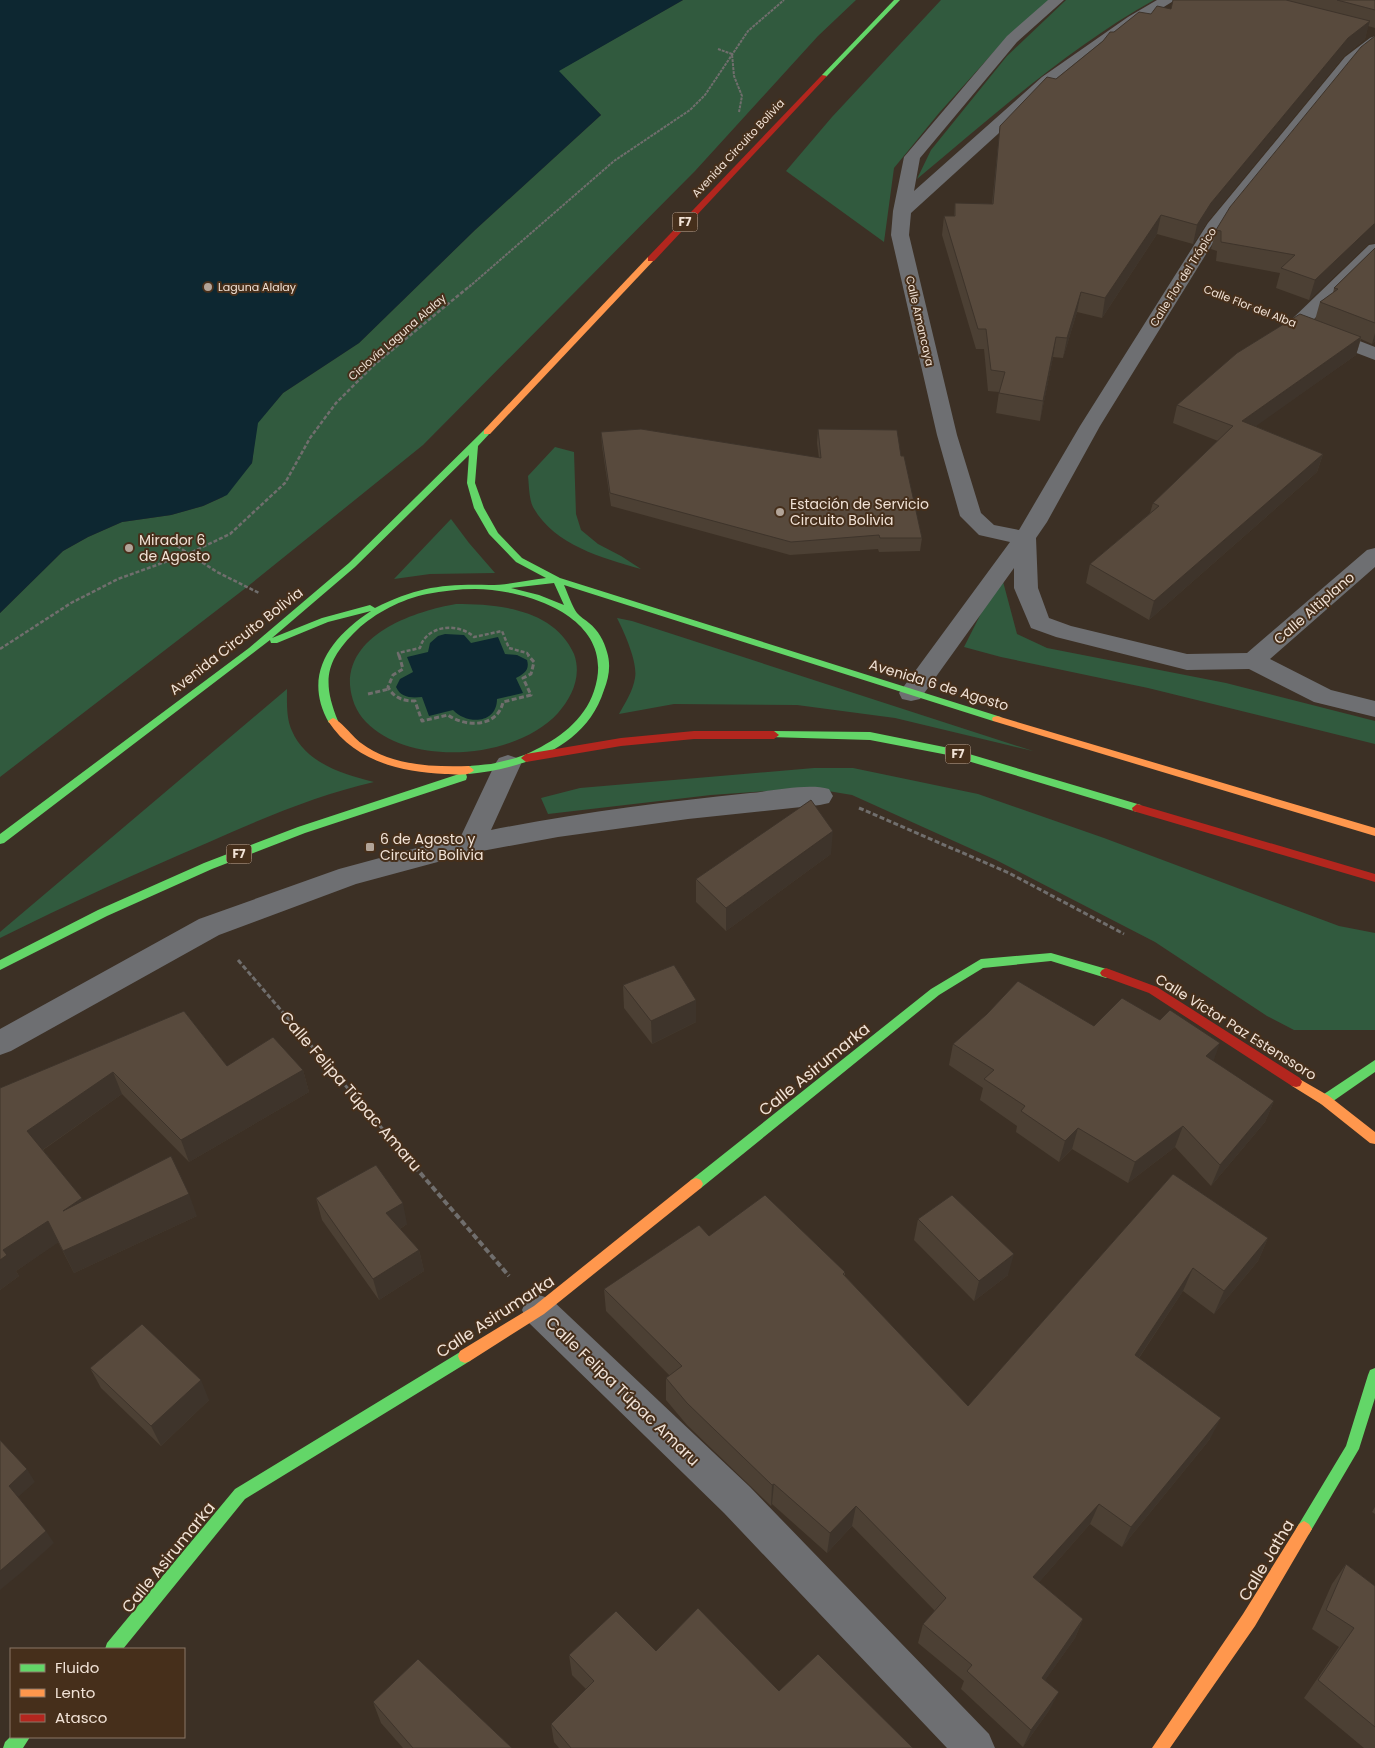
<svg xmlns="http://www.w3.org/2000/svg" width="1375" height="1748" viewBox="0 0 1375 1748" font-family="Poppins,sans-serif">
  <rect width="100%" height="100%" fill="#3c3025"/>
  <g fill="#315a3e">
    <polygon points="683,0 856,0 818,36 695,171 423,445 247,587 0,777 0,613 63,551 88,537 122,522 171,515 203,506 223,497 252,463 257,423 283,393 359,343 475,230 601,115 558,71"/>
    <polygon points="941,0 1049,0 1000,45 939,113 894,168 884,242 786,171 832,117"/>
    <path d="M 1066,0 L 1154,0 C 1068,48 993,116 917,179 L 931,150 L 1007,56 Z"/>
    <path d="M 555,447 L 574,452 L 576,514 L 581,530 L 598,544 L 621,556 L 641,569 C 602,558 554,545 533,507 C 529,499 529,485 528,476 Z"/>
    <polygon points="451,519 469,543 495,573 430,574 394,579"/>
    <polygon points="1001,574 1017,634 1047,648 1226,683 1375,721 1375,744 1148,688 1001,657 964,647"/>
    <path d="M 456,604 C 499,604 554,609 574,654 C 582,676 572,697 558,713 C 516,759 411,768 366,722 C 356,712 351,698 350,685 C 348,633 416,611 456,604 Z"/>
    <path d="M 617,618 L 632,621 L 1033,751 L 895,718 L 797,705 L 674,704 L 619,714 C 625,703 633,691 635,678 C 638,662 624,632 617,618 Z"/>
    <path d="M 287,689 C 287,702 286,718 292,731 C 306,763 342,774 374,782 C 317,795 261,819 207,843 C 137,873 68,904 0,938 L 0,932 Z"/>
    <polygon points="814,768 853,768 978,794 1104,838 1339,926 1375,933 1375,1030 1294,1030 1267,1016 1155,942 996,860 852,795 810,788 711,795 548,814 541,798 580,788"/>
  </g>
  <g fill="#0d2731">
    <polygon points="0,0 683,0 559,71 601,115 475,230 359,343 283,393 258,423 252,463 227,495 203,506 171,515 122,522 88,537 63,551 0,613"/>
    <path d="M 445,634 L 464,635 L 471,643 L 498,637 L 505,654 L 517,655 L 527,660 C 530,670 524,674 516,678 L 523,693 L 497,699 C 497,724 467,725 453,710 L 429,716 L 422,697 C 411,698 401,698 396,687 L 400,679 L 413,672 L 407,657 L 428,652 L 430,643 L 438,636 Z"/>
  </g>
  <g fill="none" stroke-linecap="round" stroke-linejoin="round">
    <g stroke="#706e6d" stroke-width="2" stroke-dasharray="3 1" stroke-linecap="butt">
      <polyline points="718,49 732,54 734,76 742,96 739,112"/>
      <polyline points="469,287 614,161 690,110 705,95 748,31 784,0"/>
    </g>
    <g stroke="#706e6d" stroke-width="2.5" stroke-dasharray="4 2" stroke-linecap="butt">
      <polyline points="1216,293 1264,311"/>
      <polyline points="177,546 217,572 259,593"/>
      <polyline points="0,649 71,603 118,579 190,553 230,534 285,483 310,438 336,403 374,365 471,285"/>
      <path d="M 399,656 L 398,653 L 420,648 C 426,625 458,622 474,637 L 502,631 L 509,648 L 527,653 L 529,656"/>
    </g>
    <g stroke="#706e6d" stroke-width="3" stroke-dasharray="5 2.5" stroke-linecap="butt">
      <path d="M 399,655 L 403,669 L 393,675 L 388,687 C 394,698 403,701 415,701 L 422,721 L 448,715 C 466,728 498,727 503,702 L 531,695 L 523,678 L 531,674 L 534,662 L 528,655"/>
      <polyline points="368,694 389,689"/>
      <polyline points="859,808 1009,873 1124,934"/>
      <polyline points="238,960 386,1133"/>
    </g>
    <polyline stroke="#706e6d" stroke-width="4" stroke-dasharray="6 3" stroke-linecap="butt" points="385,1132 509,1276"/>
    <path fill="#6e6f72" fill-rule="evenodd" d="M 508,755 L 517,758 L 521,764 L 491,830 C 577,813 663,802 750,793 C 773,791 808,783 829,789 L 833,796 L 829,803 L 820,805 L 688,819 L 558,837 L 471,853 L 356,884 L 219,935 L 11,1051 L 0,1055 L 0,1029 L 199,919 L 339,869 L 461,836 L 495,764 L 499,758 Z"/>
    <g fill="#6e6f72" fill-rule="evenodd">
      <polygon points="1048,0 1064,0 1017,42 920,158 914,191 1042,77 1128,17 1157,0 1175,0 1138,23 1054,83 911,213 909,235 957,435 981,513 994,525 1019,530 1080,426 1208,223 1345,57 1370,38 1375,36 1375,48 1355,63 1224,225 1100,426 1047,522 1036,538 1038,588 1049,618 1071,626 1187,654 1247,653 1367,550 1375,548 1375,567 1270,659 1331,690 1375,701 1375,717 1314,702 1249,669 1187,670 1056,637 1031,628 1014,588 1014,568 920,699 911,701 902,699 899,693 1010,542 979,535 960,516 937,435 891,235 893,211 904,157 1007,36"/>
      <polygon points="1375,244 1375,259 1311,322 1375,347 1375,360 1291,328 1288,324 1291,320 1369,245"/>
      <polygon points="539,1295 551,1299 750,1487 989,1734 995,1748 947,1748 724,1513 527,1321 522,1310 527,1299"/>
    </g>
    <g fill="#63d668" fill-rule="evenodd">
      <polygon points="894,0 900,0 826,77 822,77 822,75"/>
      <path d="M 487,429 L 491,432 L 478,446 L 475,483 L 484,508 L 498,533 L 522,558 L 560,578 L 1001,717 L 1002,719 L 1001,721 L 993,721 L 564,585 C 568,594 572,606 577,613 C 580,617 586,620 589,623 C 598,630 604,641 607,652 C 611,665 609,677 604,690 C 586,748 524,768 469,774 L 464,770 L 465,767 C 474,765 483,765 491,764 C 505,761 519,758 531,752 C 558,739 584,721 594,691 C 618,620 532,590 475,589 C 459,589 442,591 427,594 C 402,599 375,613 357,630 C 325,661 322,681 338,721 L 337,723 L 329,723 C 302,675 330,638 371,611 L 328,622 L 277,643 L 271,643 L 270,640 L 4,843 L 0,844 L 0,834 L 249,648 L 349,563 L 484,430 ZM 469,455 L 467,483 L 474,508 L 489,534 L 516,562 L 546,578 C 528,580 508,585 489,585 C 442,584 418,587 375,608 L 370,605 L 322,618 L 272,638 L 355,567 ZM 554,583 L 564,605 L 539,595 L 511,588 Z"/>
      <polygon points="774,731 870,732 949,748 1141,805 1142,808 1137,812 948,755 870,740 770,737 769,735"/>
      <polygon points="462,773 466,774 467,777 466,780 305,833 212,869 107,916 0,970 0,960 98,910 204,863 298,827"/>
      <polygon points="1051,953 1110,970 1112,973 1110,976 1106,978 1051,961 983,968 939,995 701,1188 696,1190 691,1188 689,1184 691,1180 931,989 981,959"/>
      <polygon points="1375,1060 1375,1072 1329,1104 1325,1105 1321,1104 1319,1100 1321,1096"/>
      <polygon points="465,1349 470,1351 472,1356 470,1361 245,1499 123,1649 105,1649 107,1643 235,1489"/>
      <polygon points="1375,1368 1375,1398 1359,1449 1309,1534 1304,1537 1299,1534 1296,1529 1299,1524 1346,1446 1368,1375 1370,1370"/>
      <polygon points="11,1736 11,1737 30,1737 23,1748 3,1748 5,1742"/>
    </g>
    <g fill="#ff974d" fill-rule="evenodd">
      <polygon points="648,257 655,259 490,434 484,434 484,430"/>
      <polygon points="997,716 1375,828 1375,836 993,721 992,719 993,717"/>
      <path d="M 333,718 C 339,719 354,738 361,743 C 391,766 433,767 469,766 L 474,770 C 469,777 454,774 445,774 C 400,772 354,761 328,721 Z"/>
      <polygon points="1296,1077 1329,1096 1375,1132 1375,1144 1370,1143 1321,1104 1292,1086 1290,1082 1292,1078"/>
      <polygon points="696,1178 701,1180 703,1184 701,1188 544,1314 470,1361 465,1363 460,1361 458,1356 460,1351 534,1306 691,1180"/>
      <polygon points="1304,1521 1309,1524 1312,1529 1309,1534 1255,1626 1170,1748 1152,1748 1243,1614 1299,1524"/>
    </g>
    <g fill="#b3261e" fill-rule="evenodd">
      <polygon points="822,75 827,76 654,261 648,261 648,257"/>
      <polygon points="694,731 774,731 779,735 774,739 694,739 621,746 526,762 521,758 526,754 621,738"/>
      <polygon points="1137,804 1375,874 1375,882 1133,811 1132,808"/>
      <polygon points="1106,968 1157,987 1300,1078 1302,1082 1300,1086 1296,1087 1292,1086 1149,993 1102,976 1100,973 1102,970"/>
    </g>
  </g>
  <g fill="#4c4034">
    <polygon points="1173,0 1375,0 1375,28 1368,26 1365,39 1344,56 1207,222 1193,244 1157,234 1102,318 1077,312 1063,358 1053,357 1040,421 996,413 999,392 988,391 984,349 976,349 942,235 944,216 954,216 955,203 992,204 1000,126 1056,79 1114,32 1151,14 1171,9"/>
    <polygon points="1216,230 1368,244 1309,300 1276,288 1280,273 1216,261 1217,251 1211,249"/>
    <polygon points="1375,248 1375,341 1372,344 1361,339 1356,355 1255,426 1323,454 1317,472 1149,620 1086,583 1090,564 1150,513 1153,503 1218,441 1173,423 1177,405 1315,320 1320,302 1333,293 1334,288"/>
    <polygon points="818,429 901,456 922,538 920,551 879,552 878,549 790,555 611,506 602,446 601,432 819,458 817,443"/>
    <polygon points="831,854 726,931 696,902 696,879"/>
    <polygon points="623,985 696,1000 696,1022 652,1044 624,1008"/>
    <polygon points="184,1011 227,1066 303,1070 309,1092 189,1162 122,1094 43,1150 83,1200 197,1216 74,1273 58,1242 16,1271 19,1276 0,1290 0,1088"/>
    <polygon points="1094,1026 1274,1101 1265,1122 1211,1186 1175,1147 1128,1183 1072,1149 1059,1162 1016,1132 1017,1126 980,1100 983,1088 949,1065 953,1044"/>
    <polygon points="1173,1174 1268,1238 1258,1261 1214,1314 1183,1291 1139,1358 1210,1439 1122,1547 1090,1524 1039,1582 1083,1619 1075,1638 1045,1680 1050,1709 1023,1747 961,1689 964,1681 918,1643 923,1624 935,1611 852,1526 827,1553 772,1504 771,1506 687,1425 666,1400 666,1378 670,1376 606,1311 604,1289 709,1236 845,1272 845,1276 968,1406"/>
    <polygon points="316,1198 407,1224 400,1229 419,1250 424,1271 379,1300 322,1220"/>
    <polygon points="918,1219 1008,1275 974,1301 914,1240"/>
    <polygon points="90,1368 209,1400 161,1446 101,1388"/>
    <polygon points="1375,1507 1375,1514 1372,1512"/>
    <polygon points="1346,1564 1375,1586 1375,1748 1364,1748 1304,1698 1339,1647 1312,1629 1332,1584"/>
    <polygon points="656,1651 779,1691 913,1748 559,1748 554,1742 551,1724 586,1689 572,1675 569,1655"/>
    <polygon points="373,1702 512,1748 403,1748 381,1723"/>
  </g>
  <g fill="#3e342b">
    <polygon points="1370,21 1365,39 1344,56 1207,222 1193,244 1197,225 1211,203 1348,38"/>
    <polygon points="1161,215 1157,234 1102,318 1105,298"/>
    <polygon points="1374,224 1375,224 1375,243 1368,244 1309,300 1315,280"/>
    <polygon points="1081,292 1077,312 1063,358 1067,338"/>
    <polygon points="1375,333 1375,341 1372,344"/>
    <polygon points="1056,337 1053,357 1040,421 1043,401"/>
    <polygon points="1361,337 1356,355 1238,439 1242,421"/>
    <polygon points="1323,454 1317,472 1149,620 1154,601"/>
    <polygon points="833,831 831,854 726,931 726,908"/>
    <polygon points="696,1000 696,1022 652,1044 651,1021"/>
    <polygon points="1220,1043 1212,1065 1206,1056"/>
    <polygon points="303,1070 309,1092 189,1162 181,1140"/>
    <polygon points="113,1072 122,1094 38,1153 27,1131"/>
    <polygon points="1274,1101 1265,1122 1211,1186 1220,1165"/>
    <polygon points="1183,1126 1175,1147 1128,1183 1135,1162"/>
    <polygon points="1078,1128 1072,1149 1059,1162 1065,1141"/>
    <polygon points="189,1194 197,1216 74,1273 63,1251"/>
    <polygon points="82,1198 92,1220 63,1211"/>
    <polygon points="403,1203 407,1224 391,1235 386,1213"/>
    <polygon points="48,1221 59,1242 16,1271 19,1276 0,1290 0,1260 3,1250"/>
    <polygon points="1268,1238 1258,1261 1214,1314 1224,1291"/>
    <polygon points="419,1250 424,1271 379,1300 373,1279"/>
    <polygon points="1014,1254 1008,1275 974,1301 979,1281"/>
    <polygon points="1193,1268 1183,1291 1126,1377 1135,1355"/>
    <polygon points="201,1380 209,1400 161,1446 151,1426"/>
    <polygon points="1221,1418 1210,1439 1122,1547 1131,1527"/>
    <polygon points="27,1469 35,1482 17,1498 9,1486"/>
    <polygon points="774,1484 772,1504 771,1506 772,1485"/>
    <polygon points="1099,1504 1090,1524 1026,1597 1033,1577"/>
    <polygon points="856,1506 852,1526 827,1553 830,1533"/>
    <polygon points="46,1531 54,1543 23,1571 0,1590 0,1571"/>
    <polygon points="1083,1619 1075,1638 1034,1696 1042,1678"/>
    <polygon points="1059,1692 1050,1709 1023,1747 1031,1730"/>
  </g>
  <g fill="#584a3d" stroke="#3e342b">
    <polygon points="1173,0 1286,0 1370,21 1348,38 1211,203 1197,225 1161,215 1105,298 1081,292 1067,338 1056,337 1043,401 999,393 1005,372 991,370 986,329 978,329 944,216 955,216 955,203 993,204 1000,126 1047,77 1056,79 1103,41 1110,32 1114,32 1139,12 1151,14 1157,6 1171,9"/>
    <polygon points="1337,0 1375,0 1375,10"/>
    <polygon points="1375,36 1375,224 1374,224 1315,280 1281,268 1295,255 1221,242 1221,231 1216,230 1230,207 1361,47"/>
    <polygon points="1375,248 1375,323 1320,302 1338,289 1334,288"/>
    <polygon points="1300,314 1361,337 1242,421 1323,454 1154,601 1090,564 1159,506 1153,503 1233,426 1177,405 1237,353"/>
    <polygon points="641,429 821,458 818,429 897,430 901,456 904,456 922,538 880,538 879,535 791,542 610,493 601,432"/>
    <polygon points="811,800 833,831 726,908 696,879"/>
    <polygon points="674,965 696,1000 651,1021 623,985"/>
    <polygon points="1018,981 1094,1026 1122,998 1160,1020 1170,1010 1220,1043 1206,1056 1274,1101 1220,1165 1183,1126 1135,1162 1078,1128 1065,1141 1021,1111 1025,1106 984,1079 994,1070 953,1044 987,1014"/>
    <polygon points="184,1011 227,1066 273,1037 303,1070 181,1140 113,1072 27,1131 82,1198 63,1211 171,1156 189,1194 63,1251 48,1221 3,1250 7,1255 0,1260 0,1088"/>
    <polygon points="376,1165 403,1203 386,1213 419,1250 373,1279 316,1198"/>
    <polygon points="1173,1174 1268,1238 1224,1291 1193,1268 1135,1355 1221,1418 1131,1527 1099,1504 1033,1577 1083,1619 1042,1678 1059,1692 1031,1730 967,1671 972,1665 923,1624 946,1598 856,1506 830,1533 774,1484 772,1485 687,1403 666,1378 682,1366 604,1289 699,1225 709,1236 765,1195 845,1272 843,1274 968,1406"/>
    <polygon points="952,1195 1014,1254 979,1281 918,1219"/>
    <polygon points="142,1324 201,1380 151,1426 90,1368"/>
    <polygon points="0,1440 27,1469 9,1486 46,1531 14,1559 0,1571"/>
    <polygon points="1346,1564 1375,1586 1375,1727 1318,1680 1354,1628 1326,1610"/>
    <polygon points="698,1608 779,1691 818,1654 913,1748 571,1748 551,1724 594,1681 569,1655 616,1611 656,1651"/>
    <polygon points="418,1659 512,1748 413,1748 373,1702"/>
  </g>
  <g fill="#b2a498" stroke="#462f1b" stroke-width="2">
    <circle cx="208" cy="287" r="5"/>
    <circle cx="780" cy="512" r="5"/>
    <circle cx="129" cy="548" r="5"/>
    <rect x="365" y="842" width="10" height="10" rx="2.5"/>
  </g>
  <g text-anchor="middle" stroke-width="4" stroke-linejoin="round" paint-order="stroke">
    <g font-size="11" fill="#f1e2d6" stroke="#462f1b">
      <text transform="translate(738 148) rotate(-47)" y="4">Avenida Circuito Bolivia</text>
      <text transform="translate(1183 277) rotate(-58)" y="4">Calle Flor del Trópico</text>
      <text transform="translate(1250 306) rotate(21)" y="4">Calle Flor del Alba</text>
      <text transform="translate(920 321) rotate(77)" y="4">Calle Amancaya</text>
      <text transform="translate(397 337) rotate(-41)" y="4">Ciclovía Laguna Alalay</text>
    </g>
    <g font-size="11" fill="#f1e2d6" stroke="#462f1b" text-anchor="start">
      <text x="218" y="291">Laguna Alalay</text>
    </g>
    <g fill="#462f1b" stroke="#beac9e" stroke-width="1">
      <rect x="672.5" y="212.5" width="25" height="19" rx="4"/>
      <rect x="945.5" y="744.5" width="25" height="19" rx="4"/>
      <rect x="226.5" y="844.5" width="25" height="19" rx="4"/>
    </g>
    <g font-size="12" font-weight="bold" fill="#f1e2d6">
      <text x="685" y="226">F7</text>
      <text x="958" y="758">F7</text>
      <text x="239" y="858">F7</text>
    </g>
    <g font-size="14" fill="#f1e2d6" stroke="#462f1b" text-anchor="start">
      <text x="790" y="509">Estación de Servicio<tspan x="790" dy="16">Circuito Bolivia</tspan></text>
      <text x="139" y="545">Mirador 6<tspan x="139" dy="16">de Agosto</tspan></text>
      <text x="380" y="844">6 de Agosto y<tspan x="380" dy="16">Circuito Bolivia</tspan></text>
    </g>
    <g font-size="14" fill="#f1e2d6" stroke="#462f1b">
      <text transform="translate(1314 608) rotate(-41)" y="5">Calle Altiplano</text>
      <text transform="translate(236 641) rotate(-38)" y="5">Avenida Circuito Bolivia</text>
      <text transform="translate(939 685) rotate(17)" y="5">Avenida 6 de Agosto</text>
      <text transform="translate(1236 1027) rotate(32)" y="5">Calle Víctor Paz Estenssoro</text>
    </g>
    <g font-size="16" fill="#f1e2d6" stroke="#462f1b">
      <text transform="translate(814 1069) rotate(-39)" y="6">Calle Asirumarka</text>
      <text transform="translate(351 1091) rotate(49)" y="6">Calle Felipa Túpac Amaru</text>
      <text transform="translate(495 1316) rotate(-33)" y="6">Calle Asirumarka</text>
      <text transform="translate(623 1391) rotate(44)" y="6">Calle Felipa Túpac Amaru</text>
      <text transform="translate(168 1557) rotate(-51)" y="6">Calle Asirumarka</text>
      <text transform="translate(1266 1560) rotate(-59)" y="6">Calle Jatha</text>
    </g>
  </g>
  <rect x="10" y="1648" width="175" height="90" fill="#462f1b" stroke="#8a7766"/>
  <rect x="20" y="1664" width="25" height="8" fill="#63d668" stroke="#8a7766"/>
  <text x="55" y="1673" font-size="15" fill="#f1e2d6">Fluido</text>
  <rect x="20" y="1689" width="25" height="8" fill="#ff974d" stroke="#8a7766"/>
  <text x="55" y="1698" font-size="15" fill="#f1e2d6">Lento</text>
  <rect x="20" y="1714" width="25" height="8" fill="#b3261e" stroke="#8a7766"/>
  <text x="55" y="1723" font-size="15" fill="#f1e2d6">Atasco</text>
</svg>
